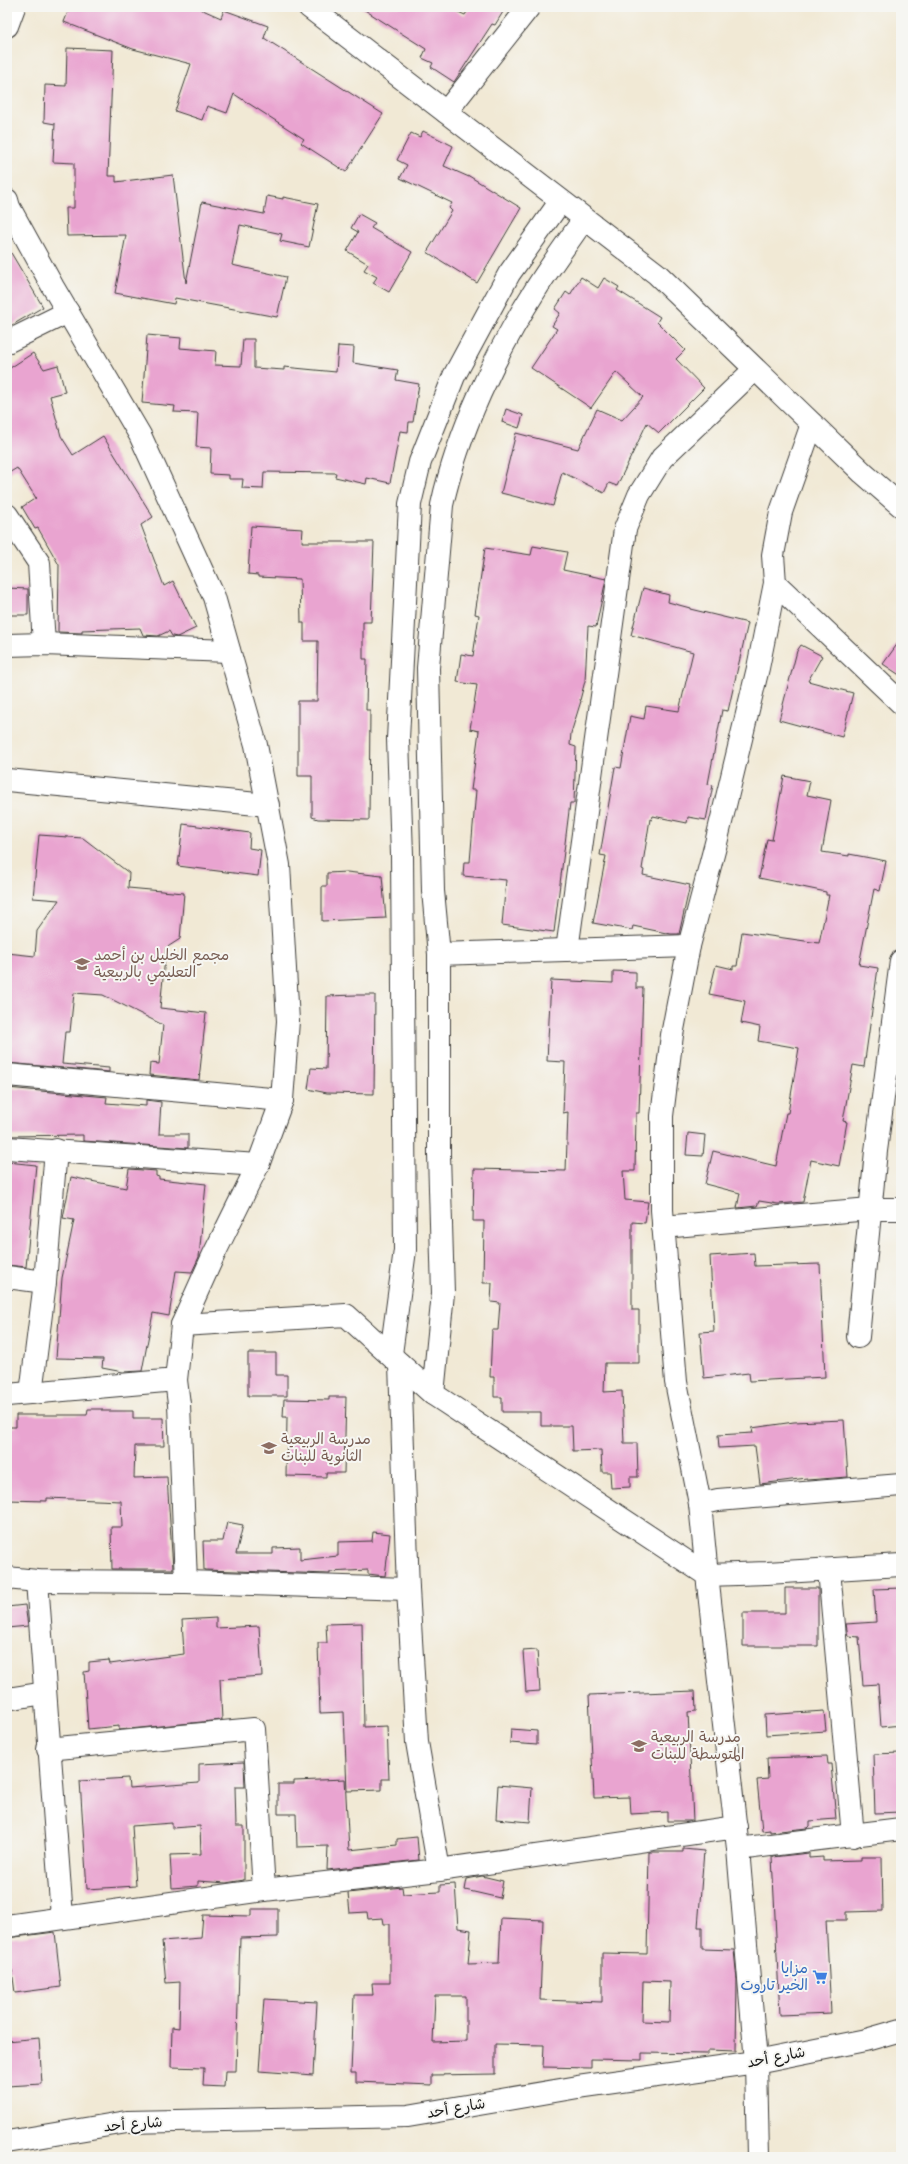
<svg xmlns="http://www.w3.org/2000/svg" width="908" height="2164" viewBox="0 0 908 2164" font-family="'Comic Neue','Playpen Sans Arabic',sans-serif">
  <rect width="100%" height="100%" fill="#f6f6f2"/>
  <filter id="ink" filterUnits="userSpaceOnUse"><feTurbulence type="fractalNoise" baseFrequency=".025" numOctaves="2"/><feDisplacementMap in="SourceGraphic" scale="8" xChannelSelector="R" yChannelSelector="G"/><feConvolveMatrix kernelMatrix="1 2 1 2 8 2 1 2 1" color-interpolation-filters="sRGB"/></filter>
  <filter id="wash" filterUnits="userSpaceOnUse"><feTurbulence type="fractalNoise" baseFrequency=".012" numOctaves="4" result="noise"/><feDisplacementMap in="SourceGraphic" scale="16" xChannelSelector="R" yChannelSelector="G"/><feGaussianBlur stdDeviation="0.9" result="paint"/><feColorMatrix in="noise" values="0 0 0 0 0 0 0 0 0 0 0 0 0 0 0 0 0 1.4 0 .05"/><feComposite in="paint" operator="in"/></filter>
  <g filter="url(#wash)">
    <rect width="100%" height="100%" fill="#f1e9d5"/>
    <g id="blocks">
      <g fill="#e9a4d0" fill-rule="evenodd">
        <polygon points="70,7 196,7 221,18 224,10 268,26 264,38 383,114 346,172 301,143 304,139 234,94 227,113 207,106 202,120 175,111 191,64 133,49 64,22"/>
        <polygon points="360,7 447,7 465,15 470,7 506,7 495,25 492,24 454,82 431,67 433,63 422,58 426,49"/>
        <polygon points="67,48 113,50 108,176 116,176 116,182 173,175 186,283 202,202 264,214 267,196 283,199 283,197 318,204 309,247 280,241 282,234 240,225 232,265 286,277 277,317 175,298 174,304 115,293 126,235 67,236 66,208 74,208 74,163 53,162 55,124 44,122 45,85 66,86"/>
        <polygon points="423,131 453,146 444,166 469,177 469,176 521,208 477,283 427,252 452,211 449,208 452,203 400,178 407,165 397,160 411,133 420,137"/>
        <polygon points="359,214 375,223 371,228 412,252 389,292 373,283 377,277 364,270 368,264 347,251 358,232 351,228"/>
        <polygon points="7,246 43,307 7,328"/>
        <polygon points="581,277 598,288 604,278 619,287 617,290 660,317 657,322 685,350 676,359 704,388 659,433 647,423 617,486 609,483 604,493 562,472 553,506 501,493 516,433 578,449 597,409 622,420 643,397 616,372 591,408 531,368 557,329 552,326 560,313 555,309 566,292 570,295"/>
        <polygon points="147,335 181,338 180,348 216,351 215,365 241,366 243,339 254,339 254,368 284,370 284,367 336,372 338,346 354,347 353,363 398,370 396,380 419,384 413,422 409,422 408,432 400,431 390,483 367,478 366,484 335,477 336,473 264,472 263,489 242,488 243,479 229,479 229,475 210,474 211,448 196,447 198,413 174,412 175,406 142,403"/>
        <polygon points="33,353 44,369 58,365 65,392 50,396 61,436 73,455 103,436 153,517 141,525 164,586 173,581 196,628 177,637 172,636 169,631 158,636 143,635 140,628 82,630 82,633 58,632 59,565 38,528 35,529 22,507 36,498 17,468 7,474 7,370"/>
        <polygon points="506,409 523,415 519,428 502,422"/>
        <polygon points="251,526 303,529 302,542 374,542 371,622 363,622 363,659 367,659 366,710 370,710 369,820 318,819 312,817 312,776 298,776 298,701 317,701 318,641 304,641 304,623 301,623 300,579 258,577 258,575 248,574"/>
        <polygon points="533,546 567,552 563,570 606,579 596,627 588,626 585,681 580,700 581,701 571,733 570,745 576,747 574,803 570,803 554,932 502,925 506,880 463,876 464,862 470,862 476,790 471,790 479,731 470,729 477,685 457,682 461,654 473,656 479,615 475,614 485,548 531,555"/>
        <polygon points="7,588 28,589 28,615 7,615"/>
        <polygon points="643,588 669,595 668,602 690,608 690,609 748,623 728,711 722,710 708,784 713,785 706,820 688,817 687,823 653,816 652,820 650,819 642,869 644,870 643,875 690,885 679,934 671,934 633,926 632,930 593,923 606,856 600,855 615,767 621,768 630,716 644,719 646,706 679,711 693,652 631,635"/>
        <polygon points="901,639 901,676 883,664"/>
        <polygon points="801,645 822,656 808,681 853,693 842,737 779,720 797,651"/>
        <polygon points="784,776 810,781 807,795 831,800 822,852 849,856 849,854 886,861 880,891 874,889 859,965 878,968 864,1067 853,1065 843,1121 847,1122 839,1166 811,1160 803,1202 778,1204 759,1201 757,1206 737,1208 740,1193 705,1184 713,1151 776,1166 786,1113 788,1113 799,1048 758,1041 760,1027 741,1023 745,1001 709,994 716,965 733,969 733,966 737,966 742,932 819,943 829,895 826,895 826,892 759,878 767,839 772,840"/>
        <polygon points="183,824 250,833 249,848 261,850 258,876 178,866"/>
        <polygon points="39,835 83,838 129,873 128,888 184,893 180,939 166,948 160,1008 206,1013 199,1080 149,1075 150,1063 159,1064 163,1025 103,995 74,993 70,1032 65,1032 62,1064 109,1068 109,1072 7,1063 7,953 35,956 37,931 59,900 33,898"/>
        <polygon points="347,872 382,876 386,918 322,921 322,886 327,886 327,873"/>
        <polygon points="613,971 636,972 636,988 643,988 639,1113 636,1113 635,1171 623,1171 625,1200 648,1202 645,1223 632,1222 632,1310 639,1310 639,1363 605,1363 604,1392 622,1391 624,1443 637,1443 638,1477 630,1477 630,1487 611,1488 610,1472 602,1472 601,1450 573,1451 572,1426 541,1426 541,1412 502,1412 502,1397 494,1397 494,1377 490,1377 492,1330 498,1330 500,1303 491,1302 492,1283 483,1283 484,1221 473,1221 474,1169 566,1171 568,1112 563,1113 565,1062 547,1061 551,980 613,983"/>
        <polygon points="356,995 375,995 374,1094 327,1093 308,1089 311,1068 326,1069 327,996"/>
        <polygon points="7,1088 107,1097 106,1103 146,1106 146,1100 161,1102 159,1134 188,1134 188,1148 83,1141 83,1135 7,1136"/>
        <polygon points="688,1133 705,1135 703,1156 686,1155"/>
        <polygon points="7,1162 36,1165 26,1267 7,1265"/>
        <polygon points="129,1169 156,1171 156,1176 159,1177 159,1179 206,1184 199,1257 192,1272 176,1271 169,1316 153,1313 142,1371 123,1372 102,1368 103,1359 56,1358 62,1278 74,1220 63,1218 71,1177 126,1188"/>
        <polygon points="754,1253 755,1266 820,1264 825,1377 750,1381 749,1373 704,1378 700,1332 714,1331 710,1256"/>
        <polygon points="248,1353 276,1353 276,1375 287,1375 287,1396 248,1396"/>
        <polygon points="329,1397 346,1397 344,1473 326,1473 326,1477 286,1476 287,1417 283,1417 284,1399 329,1400"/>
        <polygon points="88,1409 102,1409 102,1411 133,1411 133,1418 163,1418 164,1446 135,1446 134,1478 167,1477 173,1569 112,1569 111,1527 122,1527 121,1501 47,1498 47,1501 7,1500 8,1427 16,1427 16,1415 87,1415"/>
        <polygon points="844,1420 848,1477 807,1480 807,1478 760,1484 755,1446 719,1448 718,1435 753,1433 752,1428 794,1422"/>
        <polygon points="227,1522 243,1525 236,1554 273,1554 273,1548 300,1547 300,1560 338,1556 338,1542 372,1541 373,1532 390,1534 385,1576 368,1574 368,1570 330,1572 330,1574 204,1570 203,1541 223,1541"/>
        <polygon points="785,1588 818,1588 818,1646 743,1646 743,1613 785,1613"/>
        <polygon points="901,1588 901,1725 881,1727 878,1684 863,1685 859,1637 848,1636 846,1624 876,1622 874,1589"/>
        <polygon points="25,1605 28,1626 7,1628 7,1607"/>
        <polygon points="216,1618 216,1628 259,1626 262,1676 220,1679 222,1720 119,1730 119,1726 88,1729 84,1672 89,1671 89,1662 109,1660 110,1664 184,1654 182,1620"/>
        <polygon points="362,1623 364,1727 387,1726 389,1779 382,1779 382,1790 347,1791 344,1712 320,1713 318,1643 327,1643 326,1624"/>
        <polygon points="537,1650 540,1691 526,1692 523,1651"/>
        <polygon points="695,1691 696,1711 688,1712 693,1821 667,1821 667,1812 631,1814 630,1797 594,1798 589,1695"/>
        <polygon points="824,1711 826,1731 766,1735 765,1715"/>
        <polygon points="511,1729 537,1731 537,1745 510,1743"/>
        <polygon points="901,1753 901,1812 875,1813 873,1754"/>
        <polygon points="827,1756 828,1764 831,1764 836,1819 810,1821 810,1826 808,1828 770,1832 770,1830 762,1831 757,1780 768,1779 767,1758"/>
        <polygon points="244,1762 245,1787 235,1787 236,1826 244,1826 244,1880 226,1883 198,1881 198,1886 172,1888 170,1855 201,1854 200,1826 172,1828 172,1823 132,1826 136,1886 87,1889 80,1781 128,1778 129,1788 199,1783 199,1764"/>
        <polygon points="345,1779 349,1850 397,1845 397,1839 417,1837 419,1860 327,1870 328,1846 297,1847 296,1814 278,1814 278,1784 294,1784 294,1781"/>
        <polygon points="498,1785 532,1788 530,1822 496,1819"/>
        <path d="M 683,1849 L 704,1851 L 698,1927 L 702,1927 L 702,1949 L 734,1950 L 737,1980 L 736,2051 L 708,2050 L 708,2054 L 642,2053 L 642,2060 L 591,2059 L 591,2068 L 543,2067 L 544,2045 L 495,2044 L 495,2074 L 432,2075 L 432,2085 L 356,2082 L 356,2073 L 351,2073 L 354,1995 L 373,1995 L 372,1983 L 390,1983 L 390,1924 L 384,1924 L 383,1918 L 368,1919 L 367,1912 L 350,1913 L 348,1893 L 402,1887 L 403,1894 L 440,1892 L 440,1885 L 455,1884 L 458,1928 L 471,1930 L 468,1964 L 499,1963 L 501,1918 L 543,1920 L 540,2000 L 602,2002 L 602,1953 L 647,1954 L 649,1852 L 683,1852 ZM 643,1981 L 670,1982 L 669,2022 L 642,2021 ZM 435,1996 L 466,1996 L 466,2041 L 433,2042 Z"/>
        <polygon points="809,1853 809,1858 823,1857 823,1861 861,1860 861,1857 882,1857 883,1911 846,1912 846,1920 826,1920 831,2013 780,2015 772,1857"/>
        <polygon points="482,1876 503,1881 500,1898 465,1890 467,1879"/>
        <polygon points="251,1909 278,1909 278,1937 240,1938 236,2071 225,2071 224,2087 203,2086 204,2068 171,2067 172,2027 179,2028 180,1982 166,1983 162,1941 201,1938 203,1915 251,1916"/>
        <polygon points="55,1932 61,1987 15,1993 12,1970 7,1971 7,1938"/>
        <polygon points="264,1999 317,2002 313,2075 259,2071"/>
        <polygon points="39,2038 42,2084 7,2086 7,2041"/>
      </g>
    </g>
  </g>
  <g filter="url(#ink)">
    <use href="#blocks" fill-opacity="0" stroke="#3c3b38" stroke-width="1"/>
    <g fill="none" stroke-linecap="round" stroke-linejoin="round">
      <g stroke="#3c3b38" stroke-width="24">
        <g id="minor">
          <polyline points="309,7 657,274 863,473 901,506"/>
          <polyline points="7,26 14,7"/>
          <polyline points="446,112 529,7"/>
          <polyline points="7,200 9,207 53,287 140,435 214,597 256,745 279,865 288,1021 282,1100 258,1165 214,1254 182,1325 176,1380 7,1395"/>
          <polyline points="7,342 68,312"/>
          <polyline points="7,515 39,563 44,644"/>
          <polyline points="775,583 901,703"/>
          <polyline points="7,645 44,644 229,651"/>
          <polyline points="7,780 268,805"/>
          <polyline points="567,950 625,529 639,495 662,458 755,369"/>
          <polyline points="439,954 689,946"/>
          <polyline points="7,1075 282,1100"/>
          <polyline points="7,1148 258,1165"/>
          <polyline points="663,1227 870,1209 901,1209"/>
          <polyline points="7,1277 45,1282"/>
          <polyline points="182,1325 346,1315 433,1394 707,1575 738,1849 756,2062 758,2157"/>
          <polyline points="858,1337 876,1151 901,961"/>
          <polyline points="391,1354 405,1250 402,855 398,739 410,504 420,462 454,376 509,274 560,202"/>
          <polyline points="400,1364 408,1589 417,1742 439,1870"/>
          <polyline points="31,1393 45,1282 56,1150"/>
          <path d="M 433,1394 L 443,1293 L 439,1154 L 439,954 L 433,891 L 428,668 L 442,505 C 458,432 496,352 536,289 C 551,265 568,242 584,219"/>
          <polyline points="901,1485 718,1500 700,1504 707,1575 767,1573 901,1565"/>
          <polyline points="700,1504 676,1382 662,1210 662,1116 672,1035 689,946 716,843 758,668 775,583 773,555 781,512 812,424"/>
          <polyline points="829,1570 853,1836"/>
          <polyline points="7,1578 37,1581 186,1582 179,1404 176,1380"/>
          <polyline points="37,1581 62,1917"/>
          <polyline points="186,1582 408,1589"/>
          <polyline points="7,1699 45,1693"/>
          <polyline points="48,1749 254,1729 264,1890"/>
          <polyline points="738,1849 901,1829"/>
          <polyline points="7,1926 264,1890 439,1870 736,1827"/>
        </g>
      </g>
      <g stroke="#3c3b38" stroke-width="24">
        <polyline id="major" points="7,2142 127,2122 408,2116 578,2087 756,2062 866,2040 901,2030"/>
      </g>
      <use href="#minor" stroke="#fff" stroke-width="22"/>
      <use href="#major" stroke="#fff" stroke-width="22"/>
    </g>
  </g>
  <defs>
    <g id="school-bare" transform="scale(1.2)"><path d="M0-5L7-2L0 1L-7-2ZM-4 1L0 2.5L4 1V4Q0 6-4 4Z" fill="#8d6e63" stroke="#f6f6f2" stroke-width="2.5" paint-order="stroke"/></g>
    <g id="supermarket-bare" transform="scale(1.2)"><path d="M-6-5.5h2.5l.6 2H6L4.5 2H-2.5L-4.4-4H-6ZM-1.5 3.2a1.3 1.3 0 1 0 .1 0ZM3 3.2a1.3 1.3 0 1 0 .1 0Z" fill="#3f7fe0" stroke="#f6f6f2" stroke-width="2.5" paint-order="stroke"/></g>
  </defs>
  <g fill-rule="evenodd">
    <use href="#school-bare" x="82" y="964"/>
    <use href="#school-bare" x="269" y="1448"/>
    <use href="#school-bare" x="639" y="1746"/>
    <use href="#supermarket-bare" x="820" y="1977"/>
  </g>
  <g text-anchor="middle" stroke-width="4" stroke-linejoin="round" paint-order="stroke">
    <g font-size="15" fill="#785e54" stroke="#f6f6f2" text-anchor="start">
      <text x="94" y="960">مجمع الخليل بن أحمد<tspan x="94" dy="17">التعليمي بالربيعية</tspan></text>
      <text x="281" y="1444">مدرسة الربيعية<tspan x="281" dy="17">الثانوية للبنات</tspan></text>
      <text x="651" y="1742">مدرسة الربيعية<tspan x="651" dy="17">المتوسطة للبنات</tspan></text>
    </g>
    <g font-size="15" fill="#366cbe" stroke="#f6f6f2" text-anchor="end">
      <text x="808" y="1973">مزايا<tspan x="808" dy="17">الخير تاروت</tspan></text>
    </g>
    <g font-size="15" fill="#1c1c1c" stroke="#f6f6f2">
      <text transform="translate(776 2057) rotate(-11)" y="5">شارع أحد</text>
      <text transform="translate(456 2108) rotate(-10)" y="5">شارع أحد</text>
      <text transform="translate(133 2124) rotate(-5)" y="5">شارع أحد</text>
    </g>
  </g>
  <rect width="908" height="2164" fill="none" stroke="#f6f6f2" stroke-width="24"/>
</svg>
